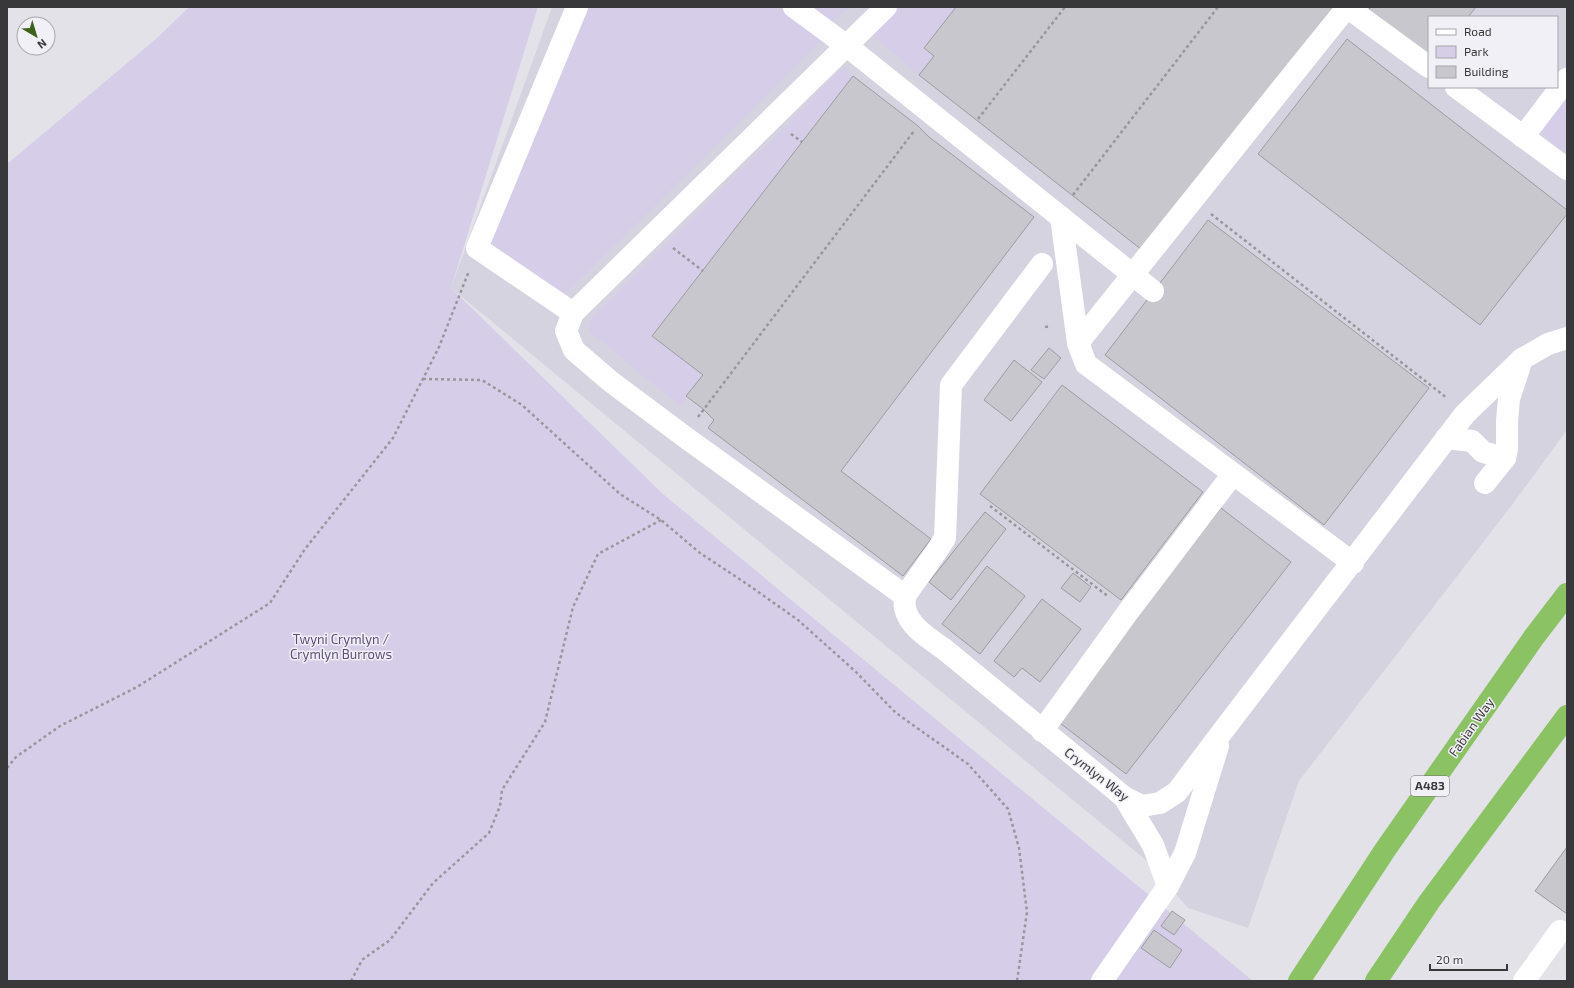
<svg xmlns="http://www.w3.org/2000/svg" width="1574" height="988" viewBox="0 0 1574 988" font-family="'Exo 2',sans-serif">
  <rect width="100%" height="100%" fill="#e4e2e9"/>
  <path fill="#d6d3e0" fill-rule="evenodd" d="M 552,7 L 1567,7 L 1567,430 L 1512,505 L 1299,781 L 1248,928 L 1188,908 L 1147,861 L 451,288 ZM 1429,17 L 1557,17 L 1557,87 L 1429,87 Z"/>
  <g fill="#d6cee9">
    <polygon points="189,7 538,7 451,288 663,494 1253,981 7,981 7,164 157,38"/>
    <polygon points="583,7 778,7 821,41 565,295 489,242"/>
    <polygon points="811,7 849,7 833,23"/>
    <polygon points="899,7 956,7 934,56 919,75 871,34"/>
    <polygon points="844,66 853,76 653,336 703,375 680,406 591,333 588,327 591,318 784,128"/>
    <polygon points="1567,94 1567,154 1538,131"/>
  </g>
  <g fill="#c8c7cd" stroke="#9c9ba1">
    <polygon points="956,7 1333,7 1142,250 919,75 934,56 924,48"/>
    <polygon points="1371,7 1476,7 1468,17 1429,17 1429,62 1365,14"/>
    <polygon points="1347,39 1567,210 1567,214 1480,325 1258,154"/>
    <polygon points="853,76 918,126 929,137 1034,217 841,471 931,539 903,576 708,428 714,420 703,409 686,396 703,375 652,336"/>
    <polygon points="1208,220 1429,388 1324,525 1105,355"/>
    <polygon points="1049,348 1061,358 1044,379 1031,370"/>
    <polygon points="1014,360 1042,382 1011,421 984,400"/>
    <polygon points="1062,385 1203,492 1121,600 980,494"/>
    <polygon points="1221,508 1291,562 1126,774 1056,720"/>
    <polygon points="985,512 1006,529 951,600 929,582"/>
    <polygon points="987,566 1025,596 980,654 942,624"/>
    <polygon points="1073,573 1091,587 1080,602 1061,588"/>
    <polygon points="1042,599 1081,629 1040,682 1022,668 1014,677 994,661"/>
    <polygon points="1567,847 1567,914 1535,891"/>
    <polygon points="1172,911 1185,920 1174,935 1161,926"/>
    <polygon points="1154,930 1182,950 1170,968 1141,948"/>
  </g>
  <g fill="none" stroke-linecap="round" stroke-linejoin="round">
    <g stroke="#98979c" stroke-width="2.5" stroke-dasharray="3 3" stroke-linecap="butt">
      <polyline points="978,119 1065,7"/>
      <polyline points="791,134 802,142"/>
      <polyline points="1073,195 1218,7"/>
      <polyline points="1211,214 1447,398"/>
      <polyline points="673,248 703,271"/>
      <polyline points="1045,327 1051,326"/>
      <polyline points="423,379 482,380 522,405 620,494 661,520 700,553 747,584 798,620 856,672 896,713 968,764 1008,809 1019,848 1027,912 1017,981"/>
      <polyline points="698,417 914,131"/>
      <polyline points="990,506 1109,597"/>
      <polyline points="7,768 16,757 60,726 137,687 270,603 305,549 393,438 439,347 469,271"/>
      <polyline points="351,981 362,960 390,940 433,883 489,833 500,806 502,790 545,722 573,607 598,554 661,520"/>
    </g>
    <g stroke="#fff" stroke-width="22">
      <polyline points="794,7 847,46 1153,291"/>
      <path d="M 886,7 L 573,313 L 566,331 L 574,350 L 610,381 L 685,437 L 905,596 C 905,600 904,605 905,608 C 909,627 930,639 944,649 L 1124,797 L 1142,806 L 1160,803 L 1177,792 L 1222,732 L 1465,414 L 1522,359"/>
      <polyline points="1347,7 1429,67"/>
      <polyline points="1456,87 1567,169"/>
      <polyline points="1523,137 1567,79"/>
      <polyline points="1061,217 1078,343 1086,364 1353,563"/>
      <polyline points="573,313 477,248 577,7"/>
      <polyline points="1078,343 1347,7"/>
      <polyline points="1446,438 1472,441 1483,452 1505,458"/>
      <polyline points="1485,483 1505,458 1507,449 1507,421 1509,399 1522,359 1548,344 1567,338"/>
      <polyline points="905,596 936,552 945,538 951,385 1042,264"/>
      <polyline points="1042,731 1128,612 1233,474"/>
      <polyline points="1168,886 1185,853 1218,746"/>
      <polyline points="1102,981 1168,886 1153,845 1124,797"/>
      <polyline points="1524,981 1560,931"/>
    </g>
    <g stroke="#8bc263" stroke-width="22">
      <polyline points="1299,981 1385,850 1534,637 1567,594"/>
      <polyline points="1376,981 1429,902 1567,716"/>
    </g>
  </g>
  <g text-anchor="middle" stroke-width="3" stroke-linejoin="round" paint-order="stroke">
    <rect fill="#f1f0f6" stroke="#706e72" stroke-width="1" x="1411" y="776" width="38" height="20" rx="3"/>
    <g font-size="12" font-weight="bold" fill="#383739">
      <text x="1430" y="790">A483</text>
    </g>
    <g font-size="13" fill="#5b4c78" stroke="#f1f0f6">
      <text x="341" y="644">Twyni Crymlyn /<tspan x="341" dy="15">Crymlyn Burrows</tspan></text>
    </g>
    <g font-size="13" fill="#383739" stroke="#f1f0f6">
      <text transform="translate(1471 727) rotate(-55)" y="5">Fabian Way</text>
      <text transform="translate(1097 774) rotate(38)" y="5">Crymlyn Way</text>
    </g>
  </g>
  <rect width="1574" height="988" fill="none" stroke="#383739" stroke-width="16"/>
  <rect x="1428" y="16" width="130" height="72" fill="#f1f0f6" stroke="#a7a6aa"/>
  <rect x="1436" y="29" width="20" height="6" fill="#ffffff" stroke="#a7a6aa"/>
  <text x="1464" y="36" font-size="12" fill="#383739">Road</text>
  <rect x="1436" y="46" width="20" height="12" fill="#d6cee9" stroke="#a7a6aa"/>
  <text x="1464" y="56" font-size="12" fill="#383739">Park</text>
  <rect x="1436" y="66" width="20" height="12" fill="#c8c7cd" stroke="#a7a6aa"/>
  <text x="1464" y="76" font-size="12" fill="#383739">Building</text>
  <g transform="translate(36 36) rotate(142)"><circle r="19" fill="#f1f0f6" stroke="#a7a6aa"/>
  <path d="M0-3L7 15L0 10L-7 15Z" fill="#3c621b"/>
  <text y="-6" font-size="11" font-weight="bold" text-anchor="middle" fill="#383739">N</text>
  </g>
  <path d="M1430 964v6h77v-6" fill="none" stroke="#383739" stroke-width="2"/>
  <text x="1436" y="964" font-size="12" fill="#383739" stroke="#f1f0f6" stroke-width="3" paint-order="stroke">20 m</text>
</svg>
